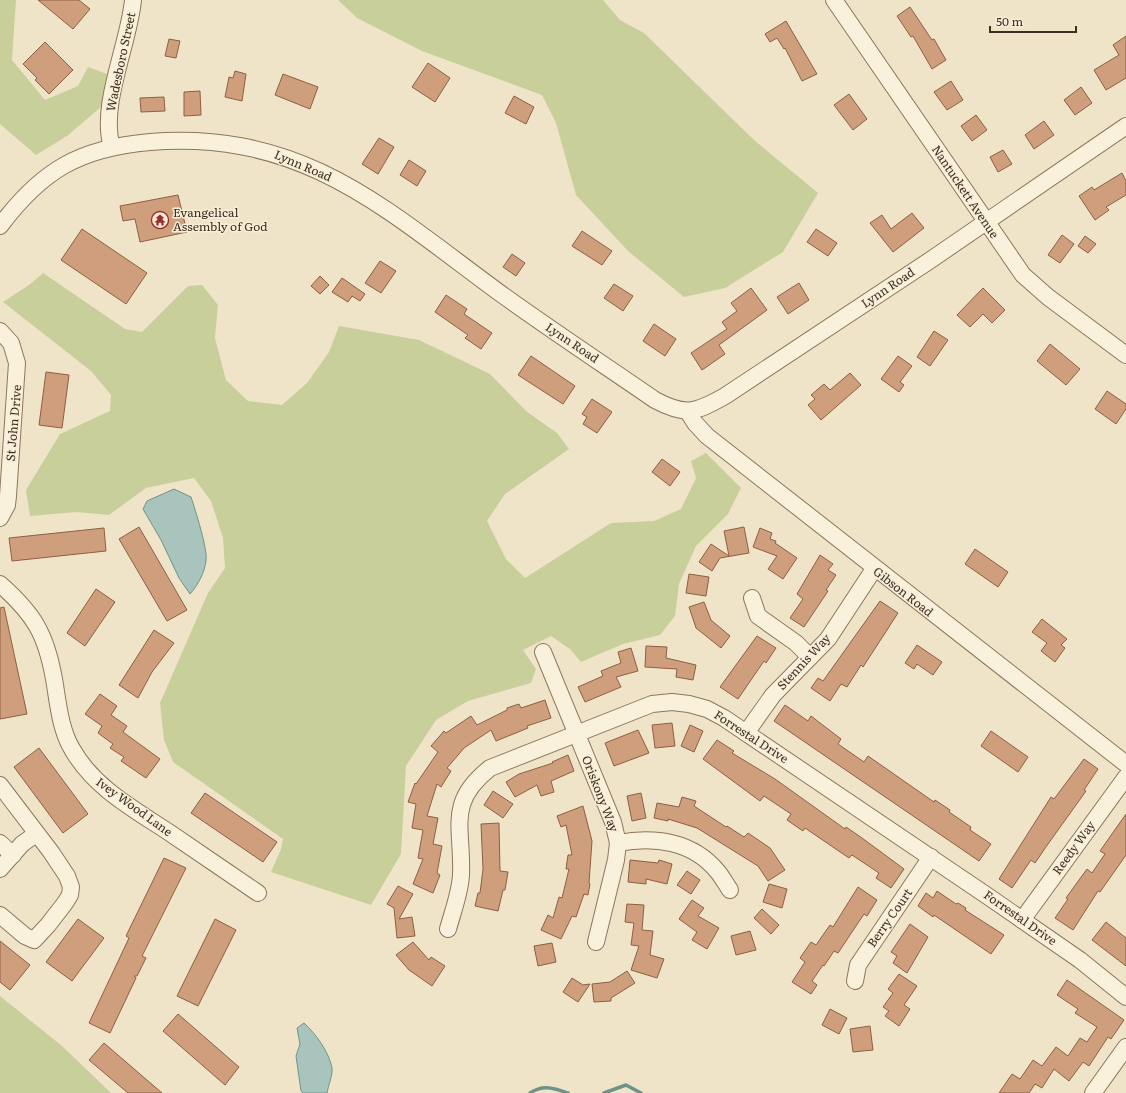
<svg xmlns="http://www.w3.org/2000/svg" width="1126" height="1093" viewBox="0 0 1126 1093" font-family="Literata,serif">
  <rect width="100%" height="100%" fill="#f0e4c8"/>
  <g fill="#c9cf9b">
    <polygon points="0,0 16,0 12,60 45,100 78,86 88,67 107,74 102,106 67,136 36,155 0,124"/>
    <polygon points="338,0 603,0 620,20 644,33 754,140 818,193 783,252 725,288 684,297 628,251 576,195 556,123 542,95 422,51 357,18"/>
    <polygon points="43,273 125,329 142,332 188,286 202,285 218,305 215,338 226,380 248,401 282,405 307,383 329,352 339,326 419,340 490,374 526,411 557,433 569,449 505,494 487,521 506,559 525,578 611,523 654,521 681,509 696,478 691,461 706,453 741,488 728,514 696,546 679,584 675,616 660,635 623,644 581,662 570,649 551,636 523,650 536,669 531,683 468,701 436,720 406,766 401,854 371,905 271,872 281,849 283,839 173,762 164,740 160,703 208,593 225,568 223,538 211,501 194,478 146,488 109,515 77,512 30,516 26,490 60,434 110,411 111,395 91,371 3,302 29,285"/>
    <polygon points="0,996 62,1046 111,1093 0,1093"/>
  </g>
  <g fill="#a9c4bc" stroke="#6f938a">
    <path d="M 174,489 L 191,497 C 195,509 208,550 206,560 C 205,572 198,585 190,594 L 179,578 L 161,540 L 143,509 L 147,501 Z"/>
    <path d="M 304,1023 C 316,1034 329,1052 332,1068 C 333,1075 328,1086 327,1093 L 303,1093 L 301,1091 L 296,1056 L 300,1044 L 297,1028 Z"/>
  </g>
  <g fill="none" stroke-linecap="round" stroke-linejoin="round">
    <g stroke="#6f938a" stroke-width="3.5">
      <path d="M 530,1093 C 543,1084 553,1088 568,1093"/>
      <polyline points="604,1093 626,1085 641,1093"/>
    </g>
  </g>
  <g fill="#cf9f7d" stroke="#8d5f41">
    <polygon points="38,0 79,0 90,9 73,29"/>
    <polygon points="910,7 932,40 934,39 946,60 932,69 913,36 911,37 897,16"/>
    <polygon points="786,21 817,74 802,81 785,48 784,49 777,38 770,42 765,34"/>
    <polygon points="1126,36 1126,78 1106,90 1094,70 1119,55 1113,45"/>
    <polygon points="169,39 180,41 176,58 165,56"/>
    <polygon points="45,42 73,70 49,94 35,80 37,78 23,64"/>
    <polygon points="428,63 450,78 435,102 412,87"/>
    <polygon points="235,71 246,74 242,101 225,97 229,77 233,78"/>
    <polygon points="283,74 318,87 310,109 275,95"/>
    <polygon points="951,81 963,100 947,110 934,92"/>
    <polygon points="1081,87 1092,103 1075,115 1064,100"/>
    <polygon points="200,91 201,115 184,116 184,92"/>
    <polygon points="849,94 867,119 853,130 834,105"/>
    <polygon points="514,96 534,107 526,124 505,113"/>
    <polygon points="164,97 165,111 141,112 140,98"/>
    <polygon points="976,115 987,130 972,141 961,126"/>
    <polygon points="1044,121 1054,135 1034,149 1025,135"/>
    <polygon points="379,138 394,147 378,174 362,164"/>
    <polygon points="1003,150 1012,164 998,172 990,157"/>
    <polygon points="409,160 426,171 417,186 400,175"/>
    <polygon points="1122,173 1126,181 1126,195 1106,207 1109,210 1095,220 1079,196 1092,187 1094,190"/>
    <polygon points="178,195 187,232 140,242 135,219 123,221 120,206"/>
    <polygon points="912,213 924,228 893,252 870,223 882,215 891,229"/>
    <polygon points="82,229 147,273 126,304 61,260"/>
    <polygon points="816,229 837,243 828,256 807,242"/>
    <polygon points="582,231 612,251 602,265 572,246"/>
    <polygon points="1062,235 1074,244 1060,263 1048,255"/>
    <polygon points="1085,236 1096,244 1088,253 1078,246"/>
    <polygon points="512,254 525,263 516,276 503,267"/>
    <polygon points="380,261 396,271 381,293 365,283"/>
    <polygon points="320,276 329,285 320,294 311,286"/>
    <polygon points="342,278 365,294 360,301 352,296 348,302 332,292"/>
    <polygon points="799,283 809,300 788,314 777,297"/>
    <polygon points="614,284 633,296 623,311 604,298"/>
    <polygon points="751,288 767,310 719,345 725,354 702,370 691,353 727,329 722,322 737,311 731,303"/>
    <polygon points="983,288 1005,310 992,323 983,314 970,327 957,315"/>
    <polygon points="446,295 467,309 464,314 492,333 481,349 465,338 468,335 435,312"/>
    <polygon points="654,324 676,339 665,356 643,341"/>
    <polygon points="934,331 948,340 930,366 917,357"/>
    <polygon points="1050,344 1080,369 1066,385 1037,361"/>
    <polygon points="531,356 575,386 563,404 518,375"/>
    <polygon points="898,356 912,366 900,382 904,385 899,392 881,379"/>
    <polygon points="46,372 69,375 62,428 39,425"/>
    <polygon points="850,373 861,385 821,420 808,405 815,399 811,395 824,384 830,390"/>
    <polygon points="1107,391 1126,404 1126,409 1116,424 1095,409"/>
    <polygon points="592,399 612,412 597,433 583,424 587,417 582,414"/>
    <polygon points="662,459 680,472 670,486 652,472"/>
    <polygon points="139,527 187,610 167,621 119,539"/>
    <polygon points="744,527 749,553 720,558 712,571 699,562 711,544 729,556 724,531"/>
    <polygon points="104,528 106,551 12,561 9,538"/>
    <polygon points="760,528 772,533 770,539 776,541 775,543 797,558 783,579 768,569 777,556 753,547"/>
    <polygon points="975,549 1008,572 998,587 965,564"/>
    <polygon points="820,555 833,564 828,570 836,575 826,590 828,591 804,627 790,618 803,599 797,594"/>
    <polygon points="689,574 709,577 706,596 686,593"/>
    <polygon points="96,589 115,602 85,646 67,633"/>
    <polygon points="880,601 898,613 863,667 861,665 847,687 841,684 830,701 811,688 818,678 823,681"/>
    <polygon points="704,602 711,620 730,636 721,648 696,628 689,607"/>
    <polygon points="4,607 27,714 0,719 0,608"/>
    <polygon points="1042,619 1067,639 1061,645 1065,648 1055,662 1041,651 1047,643 1032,632"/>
    <polygon points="154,630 174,643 152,672 138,698 119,685"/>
    <polygon points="757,636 776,648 766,663 764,661 738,699 720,687"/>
    <polygon points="917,645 942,662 933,675 917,664 914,669 905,663"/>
    <polygon points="646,646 667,647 666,658 696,665 693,680 676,677 677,669 645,667"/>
    <polygon points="631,648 638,671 616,677 621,687 585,702 578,687 603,676 601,671 621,663 618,652"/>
    <polygon points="100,694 117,706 111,715 127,726 123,732 160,759 146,778 121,761 124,757 110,748 113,744 98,733 102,726 85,714"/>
    <polygon points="545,700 551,718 527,726 528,728 496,741 491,730 464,748 447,768 451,771 441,787 437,784 427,816 438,818 433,844 442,846 437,873 440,875 433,893 413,884 423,859 418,858 423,830 412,828 416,804 408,802 415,783 416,784 438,752 431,746 444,731 446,733 471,716 477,725 507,710 507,708 519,704 521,708"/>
    <polygon points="785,705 808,721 811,716 841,739 838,744 864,762 868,756 934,802 935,800 950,810 949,812 971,827 970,830 991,844 979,861 774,721"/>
    <polygon points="672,723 675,746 655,748 652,725"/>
    <polygon points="690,725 703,731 694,752 681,746"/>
    <polygon points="638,730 649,753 614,766 605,743"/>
    <polygon points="991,731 1028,757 1018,772 981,746"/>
    <polygon points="717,740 734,751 732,753 775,779 845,829 846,827 862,838 904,869 891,888 876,878 879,873 852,855 849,858 805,828 803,831 787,820 791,814 764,796 760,801 703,759"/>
    <polygon points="39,748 88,814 63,833 14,767"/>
    <polygon points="568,755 574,771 551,781 554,792 541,796 537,785 515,797 506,782 519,774 553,763 552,762"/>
    <polygon points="1084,759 1098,769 1084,790 1086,791 1048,844 1035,863 1031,860 1012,888 999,879 1051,797 1054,799"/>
    <polygon points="493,791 513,804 503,818 484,805"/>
    <polygon points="205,793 277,842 263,862 191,813"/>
    <polygon points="641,793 646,818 632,821 627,796"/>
    <polygon points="682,797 696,801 694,806 726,827 727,826 744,837 748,833 770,848 785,870 768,881 758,866 697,828 668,819 668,821 654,818 657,803 679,807"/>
    <polygon points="583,806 592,841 589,883 590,884 588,895 584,894 576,917 572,916 561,939 541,930 548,915 553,918 559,897 562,898 569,869 566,869 568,855 572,855 566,825 561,827 557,816"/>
    <polygon points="1126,814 1126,855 1100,892 1098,891 1073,930 1055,918 1068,899 1066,898 1087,869 1092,873 1105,854 1100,851"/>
    <polygon points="499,823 500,871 508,872 505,890 503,890 498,911 475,906 478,893 480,893 483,869 481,824"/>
    <polygon points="164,858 186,868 142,956 146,958 137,976 134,976 136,978 110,1033 89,1023 129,938 126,936"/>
    <polygon points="630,860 658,863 659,860 672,864 667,884 646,879 646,884 628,882"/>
    <polygon points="687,871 700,880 691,894 677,885"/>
    <polygon points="769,884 787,889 782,908 763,902"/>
    <polygon points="398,886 413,894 399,919 412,917 415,936 397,938 394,908 387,904"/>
    <polygon points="858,887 877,900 867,916 864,914 838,953 834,951 824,966 823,965 812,981 817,985 811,994 792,982 805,962 800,958 811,942 816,945 830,925 833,927"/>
    <polygon points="937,891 956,904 958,903 966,908 965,910 1004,935 991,954 934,915 933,917 918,906 926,893 933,898"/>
    <polygon points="692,900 704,908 698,916 719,928 707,949 692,940 697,932 679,919"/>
    <polygon points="627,904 644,905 642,930 653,931 650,955 664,959 657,978 631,970 639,946 631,945 634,923 625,922"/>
    <polygon points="762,909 779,925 771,934 754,918"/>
    <polygon points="78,919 104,938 72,981 46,962"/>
    <polygon points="215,919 236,930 198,1006 177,996"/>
    <polygon points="1106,922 1126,938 1126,966 1092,940"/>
    <polygon points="910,924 928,937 907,973 893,963 897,956 891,952"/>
    <polygon points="750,931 756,950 736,955 731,936"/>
    <polygon points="0,941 30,965 10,990 0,982"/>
    <polygon points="413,942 429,960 431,957 445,966 432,986 409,970 396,955"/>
    <polygon points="552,943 556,962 538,966 534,946"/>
    <polygon points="627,971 635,983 611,998 611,1001 594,1002 592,984 610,982"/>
    <polygon points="899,974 917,986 904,1005 910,1009 899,1026 885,1016 889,1011 883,1007 893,993 888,989"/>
    <polygon points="572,978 583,985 590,984 578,1002 563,992"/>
    <polygon points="1067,980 1124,1020 1111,1039 1108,1037 1089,1066 1083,1062 1069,1081 1054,1069 1042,1088 1035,1084 1029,1093 999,1093 1012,1074 1020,1079 1033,1060 1042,1066 1056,1047 1068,1056 1080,1038 1087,1042 1097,1027 1075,1013 1078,1009 1057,995"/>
    <polygon points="830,1009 847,1018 839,1034 822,1025"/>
    <polygon points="178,1014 239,1067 225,1085 163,1031"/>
    <polygon points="870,1026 873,1050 853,1052 850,1029"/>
    <polygon points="104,1043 162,1093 128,1093 89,1060"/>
  </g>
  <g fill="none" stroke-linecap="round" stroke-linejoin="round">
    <g stroke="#8d765c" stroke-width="18">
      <g id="minor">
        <polyline points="834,0 1023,275 1048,297 1126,355"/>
        <path d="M 112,147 C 99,106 129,44 133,0"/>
        <path d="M 0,226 C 42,170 80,148 150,142 C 306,130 387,211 504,296 C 553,331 604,365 655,400 C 685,416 695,413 725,396 L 932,259 L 1126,126"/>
        <polyline points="0,331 11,343 17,363 8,496 7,505 0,518"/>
        <polyline points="688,412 695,423 707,436 1126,764"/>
        <path d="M 0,584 C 34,614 46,634 54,679 C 58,702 60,729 72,749 C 94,788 134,809 170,833 C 199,853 229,873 258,893"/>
        <polyline points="752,598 758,616 796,643 810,657"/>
        <polyline points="543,652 613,822 618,843 616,860 596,942"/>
        <polyline points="746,733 773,695 828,639 874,569"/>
        <polyline points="0,785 51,852 67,876 71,887 70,895 65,903 48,925 34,940 25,936 0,915"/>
        <polyline points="0,843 13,855"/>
        <path d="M 618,843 C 654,836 693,841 718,872 C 722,877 726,884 730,890"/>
        <polyline points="0,869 22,844 36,834"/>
        <polyline points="1022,920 1126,777"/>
        <path d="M 448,929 C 453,911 460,893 461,875 C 463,827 446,803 490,768 L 652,704 L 672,702 L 689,704 L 707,709 L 724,718 L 989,897 L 1080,960 L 1126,997"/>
        <polyline points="855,981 858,965 931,857"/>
        <polyline points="1093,1093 1126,1047"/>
      </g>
    </g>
    <use href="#minor" stroke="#faf1dc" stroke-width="16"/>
  </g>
  <defs>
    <g id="temple-ring" transform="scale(0.9)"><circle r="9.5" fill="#f7eed8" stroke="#9e2a2b" stroke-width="1.5"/><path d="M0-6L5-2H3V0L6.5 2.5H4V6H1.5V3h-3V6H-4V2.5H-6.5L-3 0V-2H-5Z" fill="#9e2a2b"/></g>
  </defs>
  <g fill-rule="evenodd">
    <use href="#temple-ring" x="160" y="220"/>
  </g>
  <g text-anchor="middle" stroke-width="3" stroke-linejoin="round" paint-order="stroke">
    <g font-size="12" fill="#3d2e20" stroke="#f7eed8">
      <text transform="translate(121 62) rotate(-78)" y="4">Wadesboro Street</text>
      <text transform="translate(303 166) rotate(23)" y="4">Lynn Road</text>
      <text transform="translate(965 192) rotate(56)" y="4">Nantuckett Avenue</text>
      <text transform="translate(888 288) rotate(-34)" y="4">Lynn Road</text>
      <text transform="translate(572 343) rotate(34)" y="4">Lynn Road</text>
      <text transform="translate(14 423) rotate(-85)" y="4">St John Drive</text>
      <text transform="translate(903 592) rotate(38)" y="4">Gibson Road</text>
      <text transform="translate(804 662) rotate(-47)" y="4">Stennis Way</text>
      <text transform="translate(751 737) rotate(33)" y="4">Forrestal Drive</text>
      <text transform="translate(600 794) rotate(69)" y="4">Oriskony Way</text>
      <text transform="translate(134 807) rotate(36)" y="4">Ivey Wood Lane</text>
      <text transform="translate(1074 848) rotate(-54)" y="4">Reedy Way</text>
      <text transform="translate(890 918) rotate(-55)" y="4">Berry Court</text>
      <text transform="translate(1020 918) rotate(35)" y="4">Forrestal Drive</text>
    </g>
    <g font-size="12" fill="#3d2e20" stroke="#f7eed8" text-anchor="start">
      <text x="173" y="217">Evangelical<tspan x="173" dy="14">Assembly of God</tspan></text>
    </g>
  </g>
  <path d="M990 26v6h86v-6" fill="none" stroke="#3d2e20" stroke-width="2"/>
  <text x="996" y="26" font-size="12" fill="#3d2e20" stroke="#f7eed8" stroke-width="3" paint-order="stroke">50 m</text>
</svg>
